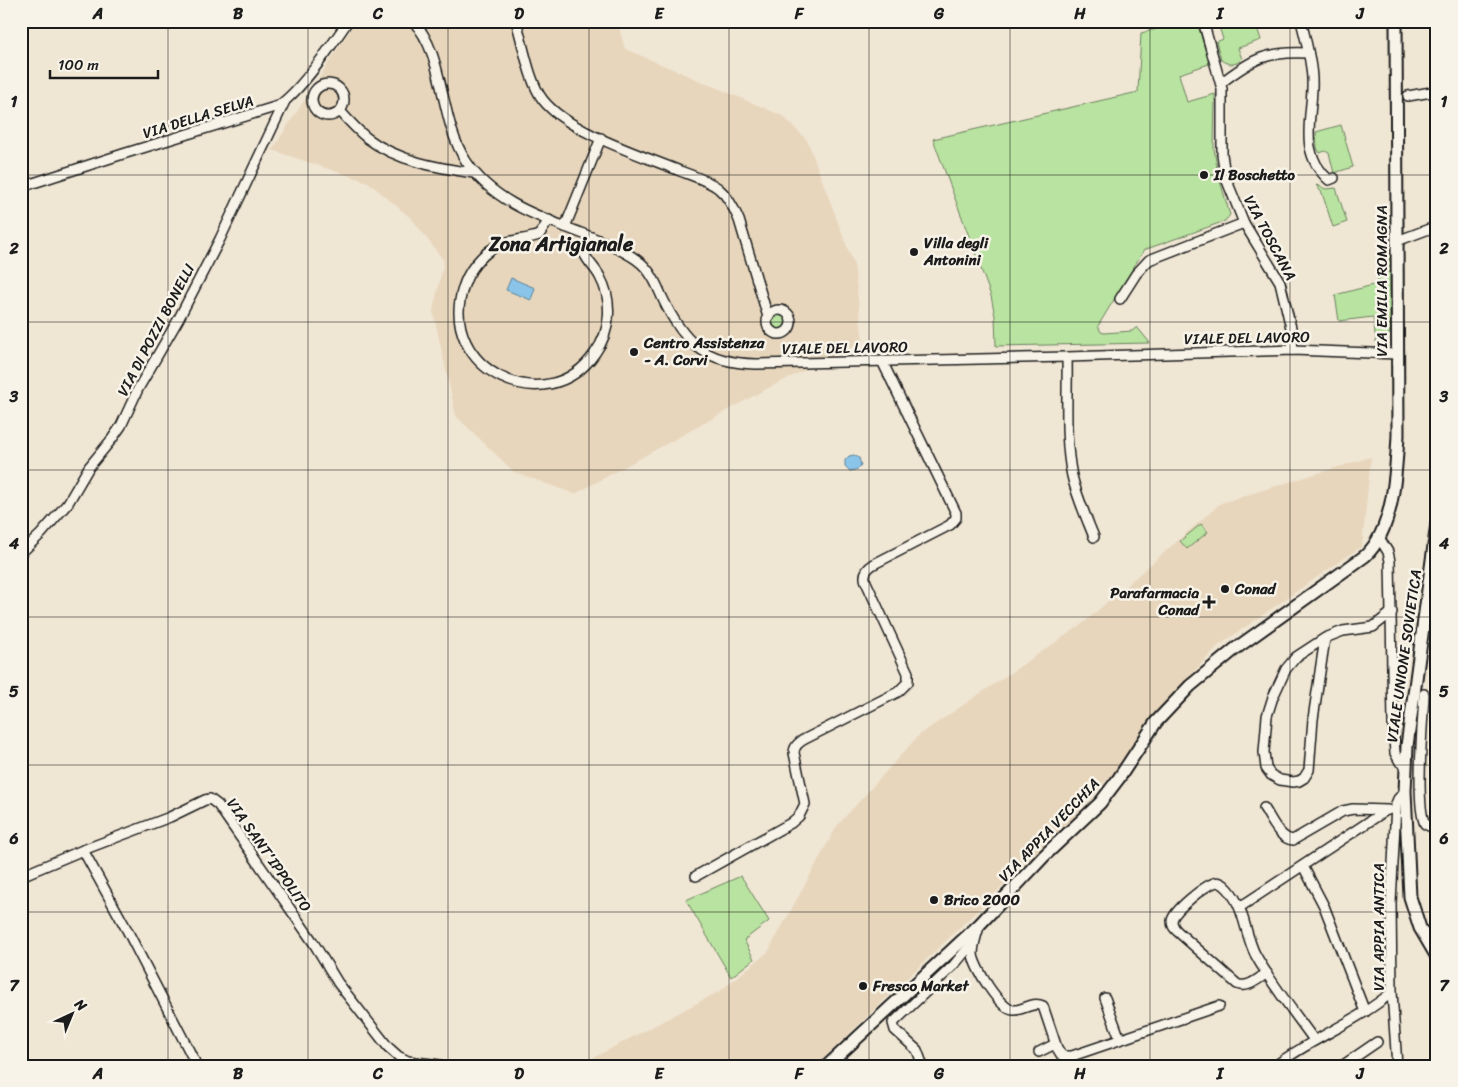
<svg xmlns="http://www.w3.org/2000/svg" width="1458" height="1087" viewBox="0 0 1458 1087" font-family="Sriracha,sans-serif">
  <rect width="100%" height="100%" fill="#f0e6d4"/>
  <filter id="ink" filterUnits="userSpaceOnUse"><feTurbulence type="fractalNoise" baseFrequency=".02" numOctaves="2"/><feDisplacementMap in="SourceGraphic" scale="10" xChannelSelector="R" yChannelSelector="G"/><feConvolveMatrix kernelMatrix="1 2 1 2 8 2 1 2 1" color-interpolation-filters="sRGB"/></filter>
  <g filter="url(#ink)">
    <g fill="#e7d6bc">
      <polygon points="356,21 617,21 625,49 783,116 807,140 854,265 863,342 768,388 575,494 514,472 456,416 433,311 444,261 412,219 368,182 272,150"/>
      <polygon points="1371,457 1362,546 1218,646 1161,707 1134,750 1069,822 816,1066 578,1066 720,991 768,952 837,826 919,735 1081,625 1221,503"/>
    </g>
    <g fill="#b9e3a0" stroke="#6a805e">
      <polygon points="1189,21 1197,21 1209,64 1179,74 1187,102 1215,94 1214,149 1218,174 1230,215 1225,221 1144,250 1098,326 1101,332 1104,333 1132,331 1137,327 1150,343 996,346 995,316 991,296 933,139 1138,92 1141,33"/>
      <path d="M 1217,21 L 1255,21 L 1261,40 L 1238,48 L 1242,59 C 1235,66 1228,65 1221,60 L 1216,42 L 1223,39 Z"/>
      <polygon points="1341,125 1353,167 1334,173 1329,153 1325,151 1320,153 1317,148 1316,132"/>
      <polygon points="1316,185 1326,189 1336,188 1347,222 1333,227 1322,193"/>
      <polygon points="1390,255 1390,332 1386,339 1376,342 1373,317 1339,321 1335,295 1377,284 1381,257"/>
      <circle cx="779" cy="322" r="7"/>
      <polygon points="1201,524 1208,532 1187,549 1180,541"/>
      <polygon points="741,876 769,921 744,940 754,959 731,977 686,900"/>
    </g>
    <g fill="#8ac5e9" stroke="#5e8197">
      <polygon points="511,278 535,288 531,300 506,290"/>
      <polygon points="854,455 859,458 861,465 858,469 850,471 845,466 845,460 849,456"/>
    </g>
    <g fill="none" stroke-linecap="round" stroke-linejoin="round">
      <g stroke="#1c1c1c" stroke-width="12">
        <g id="minor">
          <path d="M 413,21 C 445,54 439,120 466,161 C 495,206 550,220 596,239 C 610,245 625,251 637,260 C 650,269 656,283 662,297 C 683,342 704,363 756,364 L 1067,357 L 1293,350 L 1397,354"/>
          <path d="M 516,21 C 523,43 529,82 543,100 C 568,132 641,155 680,171 C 693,176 707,180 718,188 C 728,196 734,208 739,220 L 768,317"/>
          <polyline points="1203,21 1222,89 1222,154 1225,176 1244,223 1280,282 1291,328 1293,350"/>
          <path d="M 1301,21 C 1306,40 1311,59 1312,78 C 1314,115 1296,151 1329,180 L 1334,178"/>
          <path d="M 1221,83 C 1253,58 1268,51 1308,53"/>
          <circle cx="328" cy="100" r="16"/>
          <polyline points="1408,96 1437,91"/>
          <path d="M 340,111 C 348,120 357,130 367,138 C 397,161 438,168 474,173"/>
          <path d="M 21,187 L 123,154 L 278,106 C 301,91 332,45 348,21"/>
          <path d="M 549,220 L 539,235 C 524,241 510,238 495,247 C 480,256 468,271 463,288 C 437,369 547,423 595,353 C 611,331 613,301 600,277 C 596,269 589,263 585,255 L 586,249 L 591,237"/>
          <polyline points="565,227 601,138"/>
          <polyline points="1397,241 1437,226"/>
          <polyline points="1120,299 1136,274 1149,260 1244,223"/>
          <circle cx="779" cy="322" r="12"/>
          <path d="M 1067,357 C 1068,396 1064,438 1072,476 C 1077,497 1086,517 1094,537"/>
          <polyline points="1380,539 1388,552 1390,561 1393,723 1395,753 1400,762 1406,764"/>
          <polyline points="21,553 41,534 68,503 89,467 112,439 121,426 138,389 178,320 220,239 285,101"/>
          <polyline points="1325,638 1313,719 1309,770 1304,778 1299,781 1293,782 1280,780 1271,775 1266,768 1264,752 1267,716 1273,697 1286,669 1296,657 1325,638 1343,631 1373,627 1392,612"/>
          <path d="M 1424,694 C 1423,720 1415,805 1425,824 L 1437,830"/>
          <path d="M 1264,808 C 1271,818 1279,839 1293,840 L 1343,811 L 1353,809 L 1388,810"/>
          <polyline points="83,850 127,930 197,1066"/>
          <polyline points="1303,866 1324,906 1365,1012"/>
          <polyline points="21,876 83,850 170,817 205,800 210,799 218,805 313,942 338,983 388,1047 398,1056 408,1061 440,1065"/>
          <path d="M 696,876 L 791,823 L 799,816 L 805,804 L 794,753 C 794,746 799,742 805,739 L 898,692 L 908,682 L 908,673 L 866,582 C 863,574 866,569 874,564 L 950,525 L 956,518 L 956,513 L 882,361"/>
          <polyline points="1240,907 1385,811"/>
          <path d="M 980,924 C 977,933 973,944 973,954 C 974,967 1000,1009 1013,1010 C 1023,1011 1032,1001 1043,1006 L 1057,1048 L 1062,1056 L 1072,1056 L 1219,1006"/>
          <path d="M 1267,973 C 1258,979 1247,989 1237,984 L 1177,931 C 1174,928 1172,926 1172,921 C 1173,911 1204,886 1214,883 C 1218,881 1221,883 1224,885 C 1244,902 1244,932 1255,954 C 1272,985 1294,1012 1314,1040"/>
          <polyline points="1105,998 1120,1039"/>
          <polyline points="1039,1052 1055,1044"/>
          <polyline points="923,1066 917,1050 895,1030 893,1023 954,965 974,941"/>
          <path d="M 1275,1066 C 1312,1038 1357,1022 1392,992"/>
          <polyline points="1342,1066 1377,1042"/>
          <polyline points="1397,1066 1392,992 1391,903 1396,804 1398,799 1405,791"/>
        </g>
      </g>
      <g stroke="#1c1c1c" stroke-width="15">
        <g id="major">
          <polyline points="1437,523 1407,746 1405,791 1410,897 1420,928 1437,957"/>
          <path d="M 827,1066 L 980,924 L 1044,856 L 1100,803 L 1119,778 L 1156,722 L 1190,686 L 1235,649 L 1365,556 C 1394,530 1396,472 1398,435 L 1396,21"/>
        </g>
      </g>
      <use href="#minor" stroke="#f7f3e8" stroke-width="9"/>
      <use href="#major" stroke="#f7f3e8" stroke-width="11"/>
    </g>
  </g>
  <path fill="none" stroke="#1c1c1c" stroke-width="1" stroke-opacity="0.55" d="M 168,21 L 168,1066M 308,21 L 308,1066M 448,21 L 448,1066M 589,21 L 589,1066M 729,21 L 729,1066M 869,21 L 869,1066M 1010,21 L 1010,1066M 1150,21 L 1150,1066M 1290,21 L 1290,1066M 21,175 L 1437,175M 21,322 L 1437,322M 21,470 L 1437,470M 21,617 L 1437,617M 21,765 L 1437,765M 21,912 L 1437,912"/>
  <g fill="#1c1c1c" stroke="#f7f3e8" stroke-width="2">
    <circle cx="1204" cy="175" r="5"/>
    <circle cx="914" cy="252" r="5"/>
    <circle cx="634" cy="352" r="5"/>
    <circle cx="1225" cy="589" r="5"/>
    <path d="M1206.5 594.5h5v5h5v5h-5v5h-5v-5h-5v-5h5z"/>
    <circle cx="934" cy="900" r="5"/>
    <circle cx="863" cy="986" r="5"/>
  </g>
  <g text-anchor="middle" stroke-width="5" stroke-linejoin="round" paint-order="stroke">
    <g font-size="15" fill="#1c1c1c" stroke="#f7f3e8">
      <text transform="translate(198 117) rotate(-17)" y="5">VIA DELLA SELVA</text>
      <text transform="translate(1270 238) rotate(62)" y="5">VIA TOSCANA</text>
      <text transform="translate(1382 281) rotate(-90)" y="5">VIA EMILIA ROMAGNA</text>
      <text transform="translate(156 330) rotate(-62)" y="5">VIA DI POZZI BONELLI</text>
      <text transform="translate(1247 338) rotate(-1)" y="5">VIALE DEL LAVORO</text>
      <text transform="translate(845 348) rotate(-1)" y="5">VIALE DEL LAVORO</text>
      <text transform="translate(1404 656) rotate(-82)" y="5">VIALE UNIONE SOVIETICA</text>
      <text transform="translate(1049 830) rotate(-46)" y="5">VIA APPIA VECCHIA</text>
      <text transform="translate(269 855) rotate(55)" y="5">VIA SANT'IPPOLITO</text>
      <text transform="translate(1379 927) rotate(-90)" y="5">VIA APPIA ANTICA</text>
    </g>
    <g font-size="15" font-weight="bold" fill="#1c1c1c" stroke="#f7f3e8" text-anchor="start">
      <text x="1214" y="180">Il Boschetto</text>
      <text x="924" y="248">Villa degli<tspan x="924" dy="17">Antonini</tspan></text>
      <text x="644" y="348">Centro Assistenza<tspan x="644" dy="17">- A. Corvi</tspan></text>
      <text x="1235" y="594">Conad</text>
      <text x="1199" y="598" text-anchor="end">Parafarmacia<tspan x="1199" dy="17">Conad</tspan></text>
      <text x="944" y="905">Brico 2000</text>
      <text x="873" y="991">Fresco Market</text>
    </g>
    <g font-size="20" font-weight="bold" fill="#1c1c1c" stroke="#f7f3e8">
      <text x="561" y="251">Zona Artigianale</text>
    </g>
  </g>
  <rect width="1458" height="1087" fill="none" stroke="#f7f3e8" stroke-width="55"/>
  <g transform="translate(72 1014) rotate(44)" stroke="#f7f3e8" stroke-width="4" paint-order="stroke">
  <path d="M0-4L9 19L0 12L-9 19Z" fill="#1c1c1c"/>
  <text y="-8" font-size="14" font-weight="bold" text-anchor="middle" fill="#1c1c1c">N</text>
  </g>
  <path d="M50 70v8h108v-8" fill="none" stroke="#1c1c1c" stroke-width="2.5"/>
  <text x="58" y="70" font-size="15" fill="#1c1c1c" stroke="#f7f3e8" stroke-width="4" paint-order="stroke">100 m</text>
  <rect x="28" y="28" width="1402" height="1032" fill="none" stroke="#1c1c1c" stroke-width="2"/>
  <g font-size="16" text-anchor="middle" font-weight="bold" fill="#1c1c1c">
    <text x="98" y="19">A</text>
    <text x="238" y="19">B</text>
    <text x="378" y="19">C</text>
    <text x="519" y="19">D</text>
    <text x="659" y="19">E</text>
    <text x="799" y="19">F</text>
    <text x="939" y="19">G</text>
    <text x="1080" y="19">H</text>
    <text x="1220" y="19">I</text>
    <text x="1360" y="19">J</text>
    <text x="14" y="107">1</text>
    <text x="1444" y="107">1</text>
    <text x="14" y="254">2</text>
    <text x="1444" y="254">2</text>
    <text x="14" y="402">3</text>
    <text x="1444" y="402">3</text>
    <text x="14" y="549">4</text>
    <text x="1444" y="549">4</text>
    <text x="14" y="697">5</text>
    <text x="1444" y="697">5</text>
    <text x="14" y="844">6</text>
    <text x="1444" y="844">6</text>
    <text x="14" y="991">7</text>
    <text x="1444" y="991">7</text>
    <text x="98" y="1079">A</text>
    <text x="238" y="1079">B</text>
    <text x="378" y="1079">C</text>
    <text x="519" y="1079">D</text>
    <text x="659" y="1079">E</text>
    <text x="799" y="1079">F</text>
    <text x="939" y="1079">G</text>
    <text x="1080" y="1079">H</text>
    <text x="1220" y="1079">I</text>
    <text x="1360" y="1079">J</text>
  </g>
</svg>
